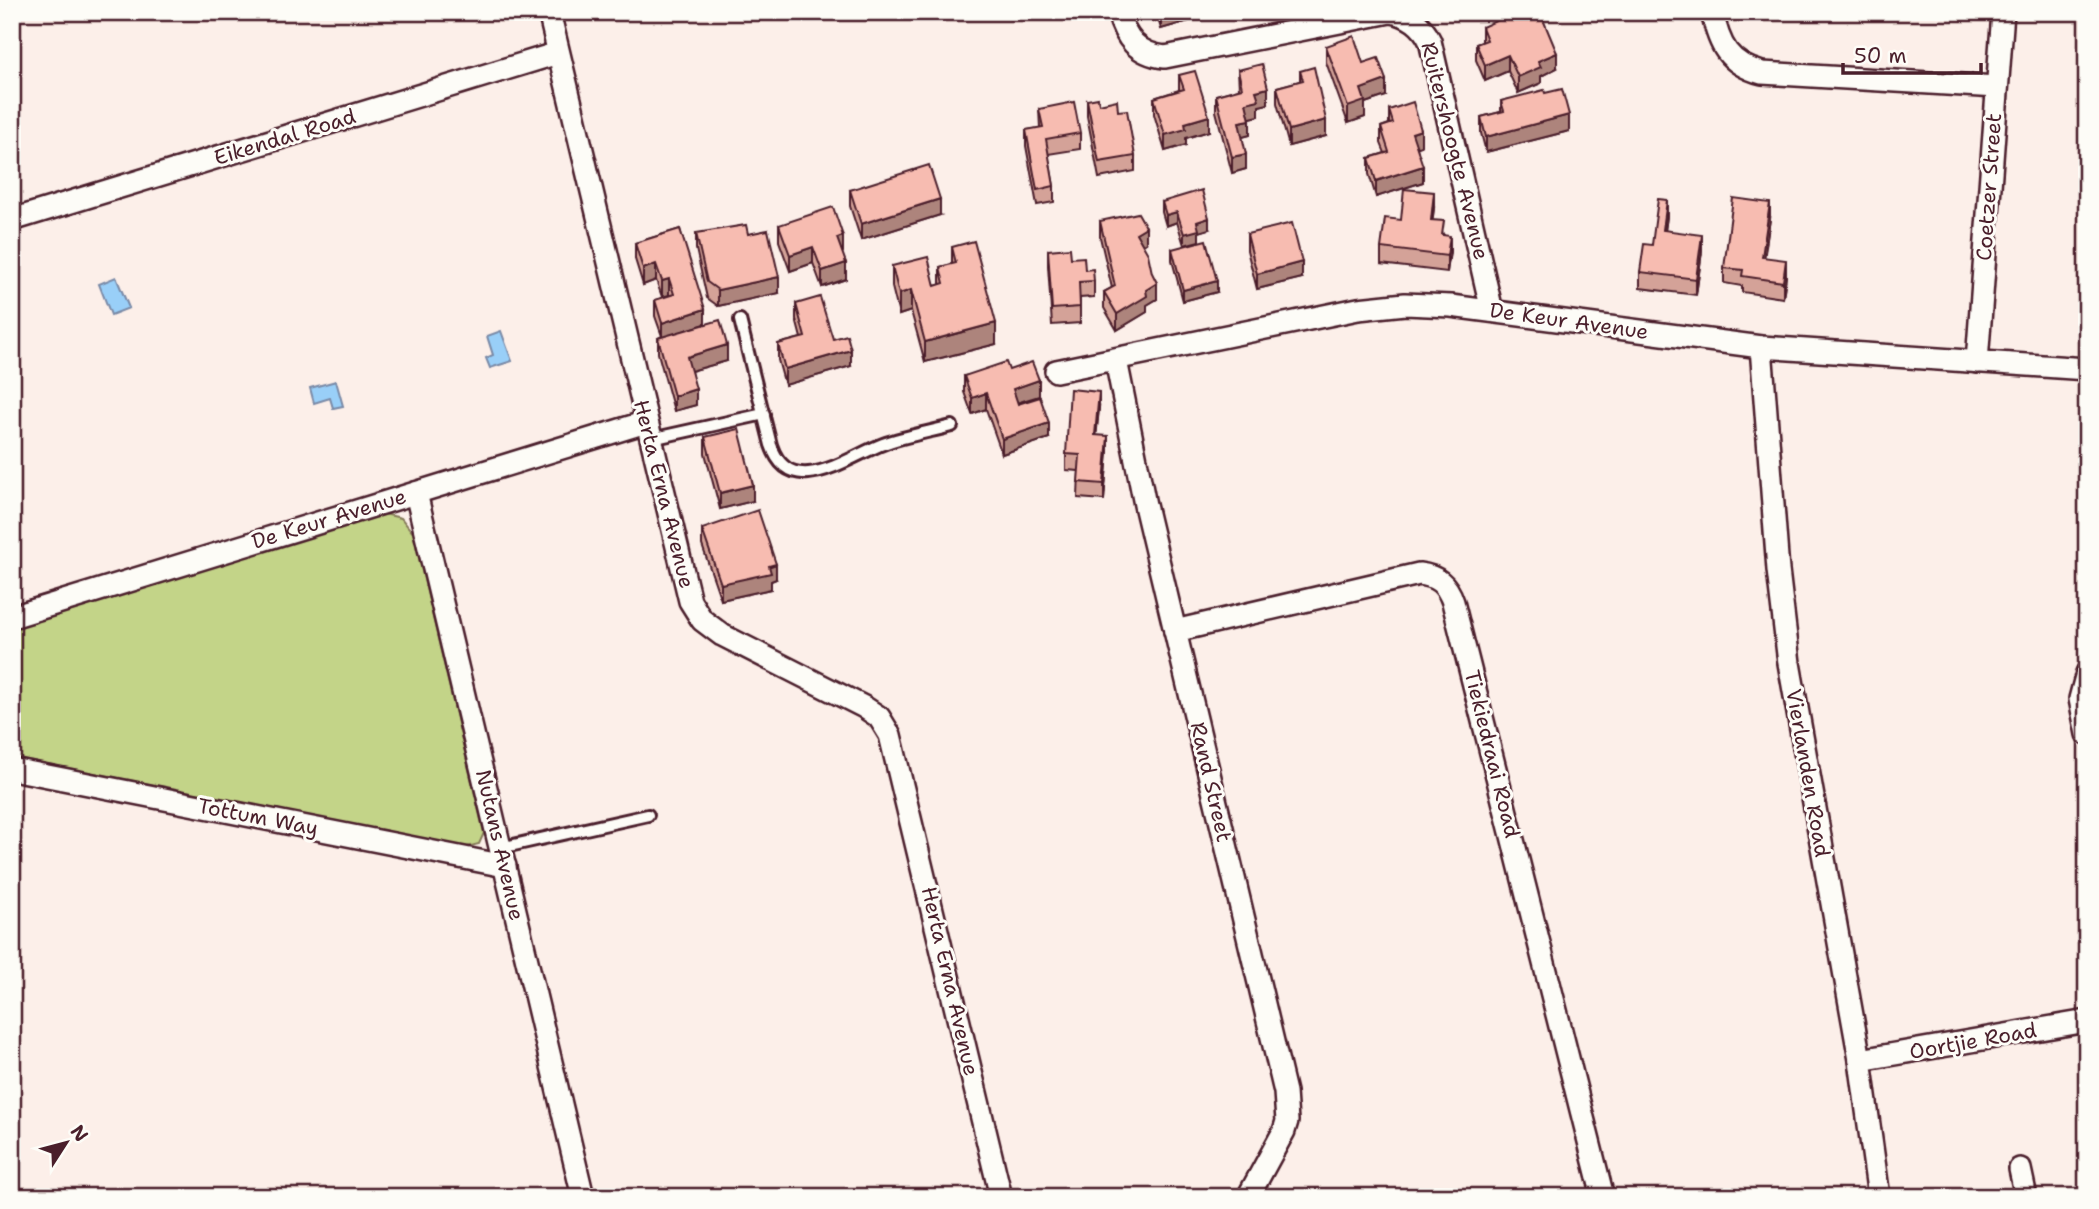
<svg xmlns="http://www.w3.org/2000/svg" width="2099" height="1209" viewBox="0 0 2099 1209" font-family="'Shantell Sans',sans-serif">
  <rect width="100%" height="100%" fill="#fcefe9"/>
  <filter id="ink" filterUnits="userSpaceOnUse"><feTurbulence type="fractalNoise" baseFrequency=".0143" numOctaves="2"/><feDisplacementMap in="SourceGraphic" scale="14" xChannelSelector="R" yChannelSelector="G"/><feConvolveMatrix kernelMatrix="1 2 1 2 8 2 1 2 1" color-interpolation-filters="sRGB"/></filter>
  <g filter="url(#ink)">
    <polygon fill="#c3d488" stroke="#867a5a" stroke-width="2" points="384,514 401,518 413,533 484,833 479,844 467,847 12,757 12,628"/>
    <g fill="#99cff8" stroke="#7989a6" stroke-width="2">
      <polygon points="116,277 129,308 111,315 99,284"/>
      <polygon points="501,331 512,361 490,368 486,358 493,355 487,336"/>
      <polygon points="336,381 343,406 333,408 330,398 314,403 310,388"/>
    </g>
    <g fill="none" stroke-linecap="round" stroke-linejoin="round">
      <g stroke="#4a1f2b" stroke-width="16">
        <g id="lane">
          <path d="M 740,320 L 771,445 C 790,502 848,457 883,444 C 905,436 929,432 952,426"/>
          <polyline points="651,439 764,414"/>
          <polyline points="500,848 648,815"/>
        </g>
      </g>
      <g stroke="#4a1f2b" stroke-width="26">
        <g id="street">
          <polyline points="549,12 690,601 702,620 722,635 864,707 879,717 890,735 1001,1197"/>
          <path d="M 1118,12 C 1125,38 1137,54 1165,57 L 1390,12"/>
          <path d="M 1391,12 C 1409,15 1422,24 1430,41 L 1492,311"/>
          <path d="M 1712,12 C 1719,45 1728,64 1762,73 L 1997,87"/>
          <polyline points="12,220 558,53"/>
          <polyline points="1761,347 1778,570 1789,663 1860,1060 1879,1197"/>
          <polyline points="1116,360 1145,505 1285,1092 1287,1121 1284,1131 1248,1197"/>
          <polyline points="1977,362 2003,12"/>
          <polyline points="1056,371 1358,309 1405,304 1451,306 1761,347 2087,369"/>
          <polyline points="416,493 583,1197"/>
          <polyline points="12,617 646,422"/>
          <path d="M 1175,631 L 1419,574 C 1437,576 1447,584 1453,602 L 1603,1197"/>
          <polyline points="2087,673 2080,699 2087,734"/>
          <polyline points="12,769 505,866"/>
          <polyline points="1860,1060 2087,1021"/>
          <polyline points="2020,1169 2026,1197"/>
        </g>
      </g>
      <use href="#lane" stroke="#fdfcf7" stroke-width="10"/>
      <use href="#street" stroke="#fdfcf7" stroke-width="21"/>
    </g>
    <g fill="#d4a298" stroke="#4a1f2b" stroke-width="2">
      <polygon points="1156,12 1217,12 1217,13 1161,29"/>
      <polygon points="1482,27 1557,68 1541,76 1541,83 1518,93 1508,71 1485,81 1476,60 1476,44 1482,42"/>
      <polygon points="1326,46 1363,63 1386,96 1365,103 1365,117 1348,123 1326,62"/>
      <polygon points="1238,70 1268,104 1259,106 1259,116 1250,118 1250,135 1242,137 1246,169 1232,173 1216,111 1216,95 1239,89"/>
      <polygon points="1300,71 1326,136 1289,146 1277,103 1277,87 1300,81"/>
      <polygon points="1179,75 1209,131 1186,138 1186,145 1165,151 1154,114 1154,98 1179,90"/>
      <polygon points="1545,93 1569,131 1486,152 1481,133 1481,117 1501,112 1501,101"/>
      <polygon points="1087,100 1118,111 1135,156 1135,171 1099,178 1087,116"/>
      <polygon points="1039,109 1080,133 1080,149 1048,154 1054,186 1054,202 1037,205 1026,146 1026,130 1040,128"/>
      <polygon points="1389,110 1421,146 1417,147 1423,182 1376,197 1369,174 1369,158 1385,153 1381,143 1381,127 1389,124"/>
      <polygon points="850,190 940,215 861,240 850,206"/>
      <polygon points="1162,202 1209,229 1199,232 1199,241 1184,245 1177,222 1166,226 1162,212"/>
      <polygon points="1434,208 1432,220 1444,235 1450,251 1447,272 1381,264 1381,248 1401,220"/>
      <polygon points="1667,216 1665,230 1702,251 1696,295 1640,288 1640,272 1652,245"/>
      <polygon points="1770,219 1764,257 1786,276 1783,298 1742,292 1742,286 1724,283 1724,268"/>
      <polygon points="1100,221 1146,243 1143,245 1157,299 1147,305 1147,312 1117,330 1104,308 1104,292 1112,288 1100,237"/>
      <polygon points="779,225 843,252 842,252 846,279 822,287 813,263 790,271 779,241"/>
      <polygon points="680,229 705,324 727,361 691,371 696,405 674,411 658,353 658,338 662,336 655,316 655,300 669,296 662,297 656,280 643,285 635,259 635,243"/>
      <polygon points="696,233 748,234 779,293 718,306 707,298 696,249"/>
      <polygon points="1247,234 1302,278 1257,289 1247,250"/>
      <polygon points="952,247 996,344 925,362 911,311 899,315 892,287 892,266 935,286 940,285 940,267 952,264"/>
      <polygon points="1172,249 1217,292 1183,301 1172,260"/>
      <polygon points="1048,250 1071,258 1085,270 1094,281 1094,297 1080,298 1080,323 1052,325 1048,266"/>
      <polygon points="796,304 833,339 851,366 785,385 778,360 778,344 801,338 796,319"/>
      <polygon points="1009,370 1039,396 1018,403 1049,438 1002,454 986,409 972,414 964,392 964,376"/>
      <polygon points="1099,408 1096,435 1108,451 1104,500 1078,498 1079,471 1066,470 1066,454"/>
      <polygon points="705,437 753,501 720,509 705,453"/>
      <polygon points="702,529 776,579 771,581 771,589 721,600 702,545"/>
    </g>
    <g fill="#ad847c" stroke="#4a1f2b" stroke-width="2">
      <polygon points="1010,12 1030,12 1010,19"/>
      <polygon points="1166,12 1217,12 1217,13 1161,29 1161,14"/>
      <polygon points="1557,53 1557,68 1541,76 1541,83 1518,93 1518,77 1538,61"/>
      <polygon points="1508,55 1508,71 1485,81 1485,65"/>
      <polygon points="1386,80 1386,96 1365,103 1365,117 1348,123 1348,107 1361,89"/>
      <polygon points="1268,88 1268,104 1259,106 1259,116 1246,119 1246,103 1256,91"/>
      <polygon points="1569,115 1569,131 1486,152 1486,137"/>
      <polygon points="1209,116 1209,131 1186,138 1186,145 1165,151 1165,135 1185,123"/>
      <polygon points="1250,120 1250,135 1239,138 1239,122"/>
      <polygon points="1326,120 1326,136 1289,146 1289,130"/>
      <polygon points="1421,130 1421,146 1412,149 1412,133"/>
      <polygon points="1246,154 1246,169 1232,173 1232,157"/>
      <polygon points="1423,166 1423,182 1376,197 1376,181"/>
      <polygon points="1434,192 1434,208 1431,236 1431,220"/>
      <polygon points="940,199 940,215 861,240 861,224"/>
      <polygon points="1667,200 1667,216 1663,246 1663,230"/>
      <polygon points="1770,203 1770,219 1762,273 1762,257"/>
      <polygon points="1177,212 1177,222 1166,226 1166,215"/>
      <polygon points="1209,218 1209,229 1199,232 1199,241 1184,245 1184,234 1197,222"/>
      <polygon points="1146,227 1146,243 1136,249 1136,233"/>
      <polygon points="1702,235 1702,251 1696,295 1696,279"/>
      <polygon points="843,236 843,252 837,254 837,238"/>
      <polygon points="1450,236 1450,251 1447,272 1447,256"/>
      <polygon points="813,247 813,263 790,271 790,255"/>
      <polygon points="1786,260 1786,276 1783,298 1783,282"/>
      <polygon points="1302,262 1302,278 1257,289 1257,274"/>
      <polygon points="846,263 846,279 822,287 822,271"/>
      <polygon points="656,264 656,280 643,285 643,269"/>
      <polygon points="779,277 779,293 718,306 718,290"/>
      <polygon points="669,279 669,295 662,297 662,281"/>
      <polygon points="1217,281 1217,292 1183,301 1183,290"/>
      <polygon points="1157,283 1157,299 1147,305 1147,312 1117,330 1117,314 1146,290"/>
      <polygon points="911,290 911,311 899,315 899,294"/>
      <polygon points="705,309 705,324 662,338 662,323"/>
      <polygon points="996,323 996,344 925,362 925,342"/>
      <polygon points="727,345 727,361 687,372 687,357"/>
      <polygon points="851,350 851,366 785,385 785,369"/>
      <polygon points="1039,380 1039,396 1013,404 1013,389"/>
      <polygon points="696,389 696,405 674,411 674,396"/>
      <polygon points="1099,392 1099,408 1095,450 1095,435"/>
      <polygon points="986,393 986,409 972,414 972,398"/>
      <polygon points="1049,423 1049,438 1002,454 1002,439"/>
      <polygon points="1108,436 1108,451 1104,500 1104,484"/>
      <polygon points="753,485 753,501 720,509 720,493"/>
      <polygon points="776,564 776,579 771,581 771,589 721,600 721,584"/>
    </g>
    <g fill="#f7bcb1" stroke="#4a1f2b" stroke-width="2">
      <polygon points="1516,12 1540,12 1557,53 1538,61 1541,67 1518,77 1508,55 1485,65 1476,44 1487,40 1482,27"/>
      <polygon points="1354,36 1363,63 1378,58 1386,80 1361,89 1365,101 1348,107 1326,46"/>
      <polygon points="1262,64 1268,88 1256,91 1259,100 1246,103 1250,120 1239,122 1246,154 1232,157 1216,95 1242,88 1238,70"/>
      <polygon points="1314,67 1326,120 1289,130 1277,87 1303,80 1300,71"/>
      <polygon points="1195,71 1209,116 1185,123 1186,129 1165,135 1154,98 1184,89 1179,75"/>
      <polygon points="1562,89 1569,115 1486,137 1481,117 1504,111 1501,101 1544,90 1545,93"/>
      <polygon points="1098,98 1099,104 1117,100 1118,111 1127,110 1135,156 1099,162 1087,100"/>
      <polygon points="1074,102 1080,133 1046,139 1054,186 1037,190 1026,130 1043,127 1039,109"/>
      <polygon points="1413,102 1421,130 1412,133 1423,166 1376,181 1369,158 1389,152 1381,127 1393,123 1389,110"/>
      <polygon points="929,165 940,199 861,224 850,190"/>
      <polygon points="1404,189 1434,192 1431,220 1444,221 1442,235 1450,236 1447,256 1381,248 1385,218 1401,220"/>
      <polygon points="1202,190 1209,218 1197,222 1199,230 1184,234 1177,212 1166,215 1162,202"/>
      <polygon points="1733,198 1770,203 1762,257 1786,260 1783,282 1742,276 1743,270 1724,268"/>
      <polygon points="1658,199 1667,200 1663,230 1702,235 1696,279 1640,272 1644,244 1652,245"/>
      <polygon points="833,207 843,236 837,238 846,263 822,271 813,247 790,255 779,225"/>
      <polygon points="1138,213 1146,227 1136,233 1148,254 1152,273 1157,283 1146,290 1147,296 1117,314 1104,292 1115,286 1100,221"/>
      <polygon points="1292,223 1302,262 1257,274 1247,234"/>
      <polygon points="746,225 748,234 768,230 779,277 718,290 707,282 696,233"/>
      <polygon points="680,229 705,309 662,323 655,300 674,294 669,279 662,281 656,264 643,269 635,243"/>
      <polygon points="1206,240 1217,281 1183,290 1172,249"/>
      <polygon points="974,241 996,323 925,342 911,290 899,294 892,266 928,257 935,286 944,283 940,267 956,263 952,247"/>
      <polygon points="1070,248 1071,258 1084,257 1085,270 1093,269 1094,281 1079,282 1080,307 1052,309 1048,250"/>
      <polygon points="820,297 833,339 847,335 851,350 785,369 778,344 805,337 796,304"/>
      <polygon points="720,320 727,345 687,357 696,389 674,396 658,338"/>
      <polygon points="1006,362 1009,370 1032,362 1039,380 1013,389 1018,404 1040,397 1049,423 1002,439 986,393 972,398 964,376"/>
      <polygon points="1070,389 1099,392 1095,435 1108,436 1104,484 1078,482 1080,455 1066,454"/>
      <polygon points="739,429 753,485 720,493 705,437"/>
      <polygon points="758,510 776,564 769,566 771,573 721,584 702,529"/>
    </g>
  </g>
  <g text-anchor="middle" stroke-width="6" stroke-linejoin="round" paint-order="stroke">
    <g font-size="21" fill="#4a1f2b" stroke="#fdfcf7">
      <text transform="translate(285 137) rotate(-17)" y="7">Eikendal Road</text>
      <text transform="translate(1455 151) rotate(76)" y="7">Ruitershoogte Avenue</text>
      <text transform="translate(1989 187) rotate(-86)" y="7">Coetzer Street</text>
      <text transform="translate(1569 321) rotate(8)" y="7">De Keur Avenue</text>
      <text transform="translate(664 494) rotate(76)" y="7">Herta Erna Avenue</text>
      <text transform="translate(329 519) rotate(-17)" y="7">De Keur Avenue</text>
      <text transform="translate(1492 754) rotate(76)" y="7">Tiekiedraai Road</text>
      <text transform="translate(1808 773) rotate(80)" y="7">Vierlanden Road</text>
      <text transform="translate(1211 782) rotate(77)" y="7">Rand Street</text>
      <text transform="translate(258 817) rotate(11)" y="7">Tottum Way</text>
      <text transform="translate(500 845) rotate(77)" y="7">Nutans Avenue</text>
      <text transform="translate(950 981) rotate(77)" y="7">Herta Erna Avenue</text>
      <text transform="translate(1973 1041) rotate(-10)" y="7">Oortjie Road</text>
    </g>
  </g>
  <rect width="2099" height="1209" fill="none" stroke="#fdfcf7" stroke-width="42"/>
  <rect x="21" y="21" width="2057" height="1167" fill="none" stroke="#4a1f2b" stroke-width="2.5" filter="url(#ink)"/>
  <g transform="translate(66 1143) rotate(54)" stroke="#fdfcf7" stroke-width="5" paint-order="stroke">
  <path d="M0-5L12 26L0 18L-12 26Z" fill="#4a1f2b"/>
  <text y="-10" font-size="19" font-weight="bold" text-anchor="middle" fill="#4a1f2b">N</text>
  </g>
  <path d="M1843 63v10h138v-10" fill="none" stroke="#4a1f2b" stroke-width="3.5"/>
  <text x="1854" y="63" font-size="21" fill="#4a1f2b" stroke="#fdfcf7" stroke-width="5" paint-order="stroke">50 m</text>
</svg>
